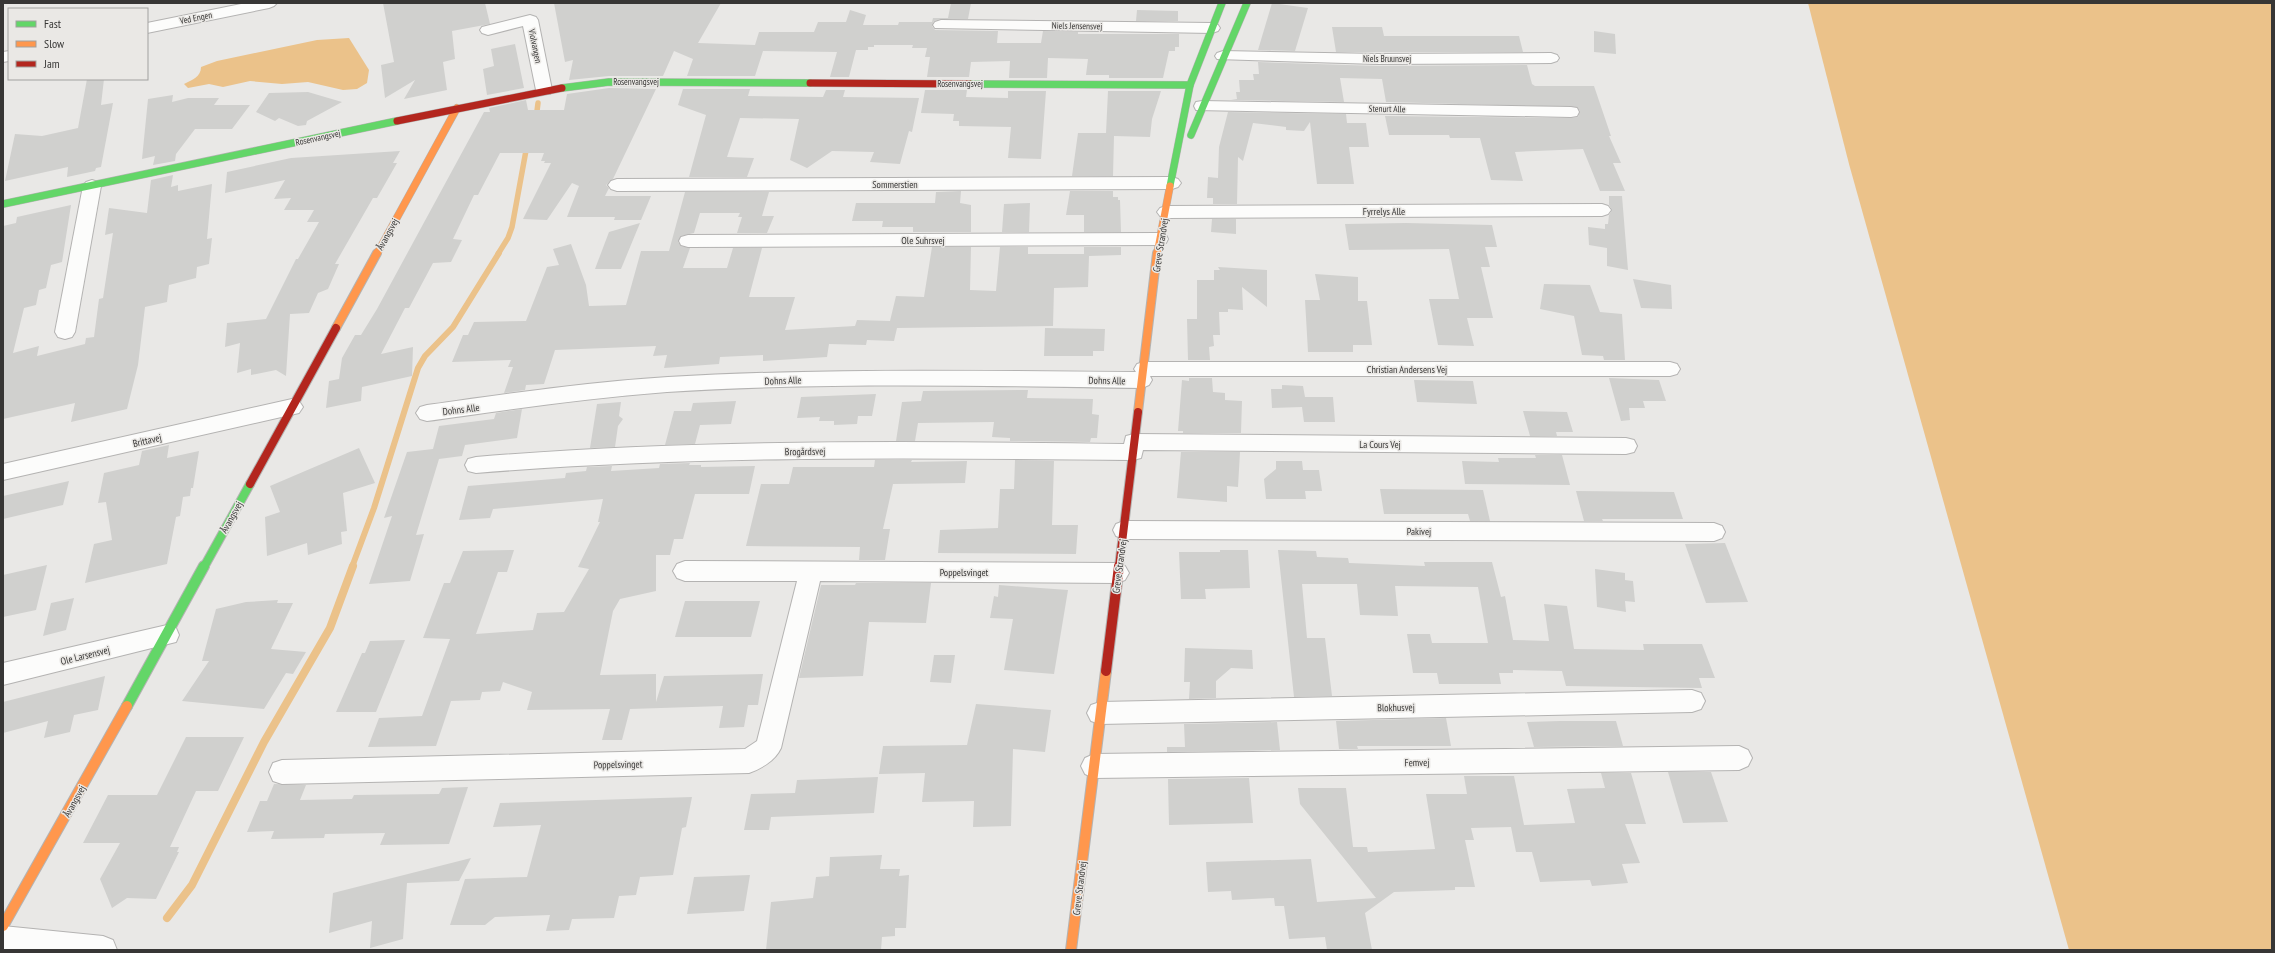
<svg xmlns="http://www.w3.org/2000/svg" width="2275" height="953" viewBox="0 0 2275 953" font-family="'PT Sans Narrow',sans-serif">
  <rect width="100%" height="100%" fill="#e9e8e6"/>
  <g fill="#ebc28a">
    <polygon points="1808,3 2272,3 2272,950 2069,950 1849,164"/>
    <path d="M 349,38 L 369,70 L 367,83 L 357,89 L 343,90 L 308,82 L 282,84 L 250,81 L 223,87 L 209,84 L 188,88 L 184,84 C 192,80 201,77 201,67 L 217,61 L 317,40 Z"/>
  </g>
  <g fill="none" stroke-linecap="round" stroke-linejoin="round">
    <g stroke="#ebc28a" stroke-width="5.5">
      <polyline points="536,119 538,103"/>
      <polyline points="498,254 508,238 512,227 527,145"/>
    </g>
    <polyline stroke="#ebc28a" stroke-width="6" points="352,567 374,508 418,368 425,356 453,327 499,253"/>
    <polyline stroke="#ebc28a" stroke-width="8" points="167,918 192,885 264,742 330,628 353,566"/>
  </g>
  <g fill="#d0d0ce">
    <polygon points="383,3 485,3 490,24 452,31 455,59 443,62 447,90 404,99 415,80 385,98 381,65 394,62"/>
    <polygon points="554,3 721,3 698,43 755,45 759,32 814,32 818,22 846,22 850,10 866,15 863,25 898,25 899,22 932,22 933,18 948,18 951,3 971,3 968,19 941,19 934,21 932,26 935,30 998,31 997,43 1041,43 1043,31 1078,32 1078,34 1179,34 1179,47 1175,47 1175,51 1169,51 1163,78 1109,78 1109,75 1086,75 1088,59 1048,58 1047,78 1009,78 1010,61 971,62 969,77 927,77 930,57 925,57 927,48 912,48 913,45 874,45 874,47 868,47 868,50 856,50 849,77 830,77 837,52 763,51 755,76 687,76 693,59 674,51 663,76 609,76 569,80 573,60 565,62"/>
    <polygon points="1272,3 1308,8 1295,51 1258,50"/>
    <polygon points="1137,10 1178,11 1178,21 1136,21"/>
    <polygon points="1332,27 1382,27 1384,36 1519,36 1523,52 1336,52"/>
    <polygon points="1594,31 1615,34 1616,54 1594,52"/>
    <polygon points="515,44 524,88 487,95 483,69 494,66 491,49"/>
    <polygon points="1258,62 1378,66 1527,65 1532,84 1535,86 1594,86 1611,136 1609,136 1621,163 1613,163 1625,191 1600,191 1583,149 1515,152 1523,181 1491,180 1480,138 1450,138 1449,135 1389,135 1385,116 1571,118 1578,117 1580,111 1577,107 1386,102 1382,79 1340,78 1344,102 1231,100 1237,99 1236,92 1240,92 1239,80 1254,80 1253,74 1259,74"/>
    <polygon points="87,79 104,79 101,105 113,103 101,167 96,168 95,171 67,177 68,167 5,181 15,134 42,136 78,128"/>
    <polygon points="609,88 656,89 613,179 606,185 609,188 605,196 651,196 641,220 614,220 615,217 567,217 579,186 572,183 547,220 523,219 551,163 544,163 545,161 541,161 544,153 500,153 478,195 474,195 453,239 462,240 451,262 433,263 409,308 405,308 381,354 413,347 412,376 362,387 361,401 326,408 329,381 339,379 342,358 355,335 361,335 377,309 484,112 490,112 489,108 526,100 528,110 564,110 567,94"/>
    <polygon points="683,89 750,89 748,96 823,97 826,90 845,90 843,97 919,98 912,132 909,131 900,164 870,162 874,152 832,151 807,168 790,160 799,119 740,118 727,157 754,158 747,177 689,177 706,115 678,105"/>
    <polygon points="925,90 967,90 966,97 1008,98 1008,91 1046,91 1041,159 1008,158 1011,127 959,126 959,121 953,121 954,114 921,113"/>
    <polygon points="1108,91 1161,91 1152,119 1150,137 1114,136 1113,176 1072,176 1078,133 1106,133"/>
    <polygon points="308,92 342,102 307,121 306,125 298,126 279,118 275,121 256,112 269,93"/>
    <polygon points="173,95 172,102 188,98 219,98 214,105 250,105 232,129 195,129 176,154 175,161 153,165 155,156 142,159 148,99"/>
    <polygon points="1228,112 1346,114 1347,123 1366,123 1369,147 1349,147 1354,184 1317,184 1310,122 1304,131 1286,130 1286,127 1253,123 1243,161 1238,157 1237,204 1213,204 1213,198 1207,198 1208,177 1218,178 1219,147"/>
    <polygon points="400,151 393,163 397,163 377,198 373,198 335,264 339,264 328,289 318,293 309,313 290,314 286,376 276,370 251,375 251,369 237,373 240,343 225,347 227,323 266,319 296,259 298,259 319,222 307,222 314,210 284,210 291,198 274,199 285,180 225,193 227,172 291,158"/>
    <polygon points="173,175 171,187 178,185 178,191 212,184 207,239 212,238 209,264 197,267 196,278 169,285 167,302 145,307 138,365 127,409 71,422 75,403 3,419 3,226 16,223 17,217 71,205 62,262 51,265 46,288 39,290 36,305 24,308 13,353 39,346 37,356 85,344 86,338 94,337 99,299 103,298 113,233 105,235 109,208 147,213 151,180"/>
    <polygon points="961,191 960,203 971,205 971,232 913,232 913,227 882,227 883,221 852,221 856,203 935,203 936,192"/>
    <polygon points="1070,191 1113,191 1113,197 1118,197 1118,200 1120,200 1121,232 1084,232 1084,215 1066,215"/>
    <polygon points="685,192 769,192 762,216 774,216 767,233 737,233 742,217 738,217 740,213 700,213 694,233 681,236 678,242 681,246 690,248 683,268 727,268 733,248 762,248 749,297 795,297 785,330 855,326 857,320 890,321 896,296 924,297 932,247 971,247 970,290 996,291 1000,247 1028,247 1028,254 1084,254 1084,247 1121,247 1121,255 1089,256 1088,287 1054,288 1053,326 897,328 894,341 867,340 866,345 829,344 827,357 763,361 763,355 720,357 719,364 664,368 667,355 653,356 656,346 555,350 544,384 526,385 525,390 504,393 513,367 508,367 511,360 452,362 463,335 468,335 474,322 526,321 547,267 559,265 553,249 571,244 586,285 589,306 626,305 641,251 669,251"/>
    <polygon points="1609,196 1622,196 1628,270 1607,266 1607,248 1589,245 1588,227 1605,229 1605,224 1608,224 1609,215 1612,210 1609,205"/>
    <polygon points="1030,203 1029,232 1002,232 1004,204"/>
    <polygon points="1212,219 1236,219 1236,234 1211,232"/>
    <polygon points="640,223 621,269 595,269 609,232"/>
    <polygon points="1406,223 1492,225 1497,247 1485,247 1490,267 1481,267 1493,318 1467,318 1474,346 1438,345 1429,299 1459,299 1449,249 1349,250 1345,224"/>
    <polygon points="1218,267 1267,270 1267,307 1242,287 1243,310 1228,309 1228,312 1219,312 1220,335 1213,335 1214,346 1209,347 1210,360 1188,360 1187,319 1197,319 1197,280 1214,280 1214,270 1220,270"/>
    <polygon points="1315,274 1358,277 1358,301 1367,301 1372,345 1353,345 1353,352 1308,352 1305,300 1320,300"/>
    <polygon points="1633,279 1671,285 1672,309 1641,308"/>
    <polygon points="1544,284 1590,285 1600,312 1622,314 1625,360 1604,360 1603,356 1582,355 1574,316 1540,309"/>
    <polygon points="1045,328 1105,329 1104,351 1093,351 1093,356 1044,356"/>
    <polygon points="1189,378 1212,378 1213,392 1225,393 1225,400 1242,401 1241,433 1183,433 1183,431 1178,431 1182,380 1189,381"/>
    <polygon points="1609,378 1659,380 1666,401 1643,401 1645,408 1629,408 1630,420 1621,421"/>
    <polygon points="1414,380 1473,381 1477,404 1417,402"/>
    <polygon points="1282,385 1303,386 1305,397 1333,397 1335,422 1304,422 1302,407 1272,408 1271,389 1282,389"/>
    <polygon points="1028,390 1027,398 1093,399 1092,414 1099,415 1097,438 1091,438 1090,442 1010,441 1010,438 992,437 994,422 918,423 915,441 896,441 902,402 921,401 923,391"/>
    <polygon points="876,394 872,416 858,416 857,424 834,425 834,421 819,421 820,417 797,418 801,397"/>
    <polygon points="736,401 731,424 700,425 695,444 665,445 674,411 691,411 693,403"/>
    <polygon points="621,402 619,416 623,419 618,426 615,447 590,448 597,404"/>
    <polygon points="522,409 517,438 465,445 462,456 439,459 416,535 424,534 410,581 369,584 392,516 384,518 407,452 433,449 439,426 494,419 496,413"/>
    <polygon points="1523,411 1567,412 1573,432 1556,432 1557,436 1530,436"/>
    <polygon points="169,445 167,458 199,451 193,488 191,488 190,496 183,497 180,516 176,517 167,564 85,583 94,544 112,540 106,502 98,503 104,473 139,465 142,451"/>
    <polygon points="359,448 375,483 343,493 347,531 341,532 342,544 308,555 307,543 267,556 265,517 280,512 270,486"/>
    <polygon points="1181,452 1240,452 1238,487 1227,486 1227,502 1177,498"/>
    <polygon points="1535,455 1562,455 1570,485 1465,484 1462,461 1499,462 1498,458 1536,458"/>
    <polygon points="875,460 912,460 911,462 967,461 965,483 893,484 883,529 890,529 885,560 859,560 860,547 746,546 761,484 789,484 793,467 874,467"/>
    <polygon points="1015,460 1054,461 1052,525 1078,525 1076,554 938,553 940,530 998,528 1000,489 1014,489"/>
    <polygon points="1276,461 1302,461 1303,470 1319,470 1322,491 1305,491 1306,499 1266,499 1264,479 1276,469"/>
    <polygon points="690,463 689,465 701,465 701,467 755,466 749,494 695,494 683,539 674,539 670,555 656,555 656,591 620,599 613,611 600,675 656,674 656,702 664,676 763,674 758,705 748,705 744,727 719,728 723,706 630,709 622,740 602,740 610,709 527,710 532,692 503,682 500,691 482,692 480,700 451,701 436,746 368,747 379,718 422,716 450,639 423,638 444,583 450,583 463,551 514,550 507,572 498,572 476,634 533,630 537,613 564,612 589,569 578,567 600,522 598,522 603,499 493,509 490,518 459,520 468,486 565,478 566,473 586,471 587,467 612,466 611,471 659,468 660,464"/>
    <polygon points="69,481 63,505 3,519 3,496"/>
    <polygon points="1380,489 1483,490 1490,521 1470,521 1468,514 1384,514"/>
    <polygon points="1576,491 1674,492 1683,519 1602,519 1603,521 1584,521"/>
    <polygon points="1725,543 1748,602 1706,603 1685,544"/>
    <polygon points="1220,550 1248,550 1250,588 1205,589 1206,599 1181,599 1179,552 1220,552"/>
    <polygon points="1278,550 1316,551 1317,557 1348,558 1349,563 1425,566 1424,562 1492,562 1501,597 1505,596 1513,640 1549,641 1544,604 1567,606 1574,649 1644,650 1643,644 1702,644 1715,678 1699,678 1702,688 1566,686 1562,671 1513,670 1513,673 1499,673 1501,684 1439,684 1437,673 1413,673 1407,634 1430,634 1432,643 1488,643 1478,587 1395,586 1398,616 1360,615 1357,584 1302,584 1307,638 1325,638 1332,696 1294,697"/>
    <polygon points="47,565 36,610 3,617 3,575"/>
    <polygon points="1595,569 1625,573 1625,580 1633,581 1635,602 1625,601 1626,612 1597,607"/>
    <polygon points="856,583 931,583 926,623 869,622 863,676 799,678 821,585 855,585"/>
    <polygon points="999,585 1068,590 1054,674 1004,670 1013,619 990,618 994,596 998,597"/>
    <polygon points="74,598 66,630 43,636 51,603"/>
    <polygon points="278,600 277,603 293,603 271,649 306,652 293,674 286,673 264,709 182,701 209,661 202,661 216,609 246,602"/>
    <polygon points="685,601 760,601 751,637 675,637"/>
    <polygon points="405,640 376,712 336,712 362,653 365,653 370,641"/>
    <polygon points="1185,648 1252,650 1253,669 1231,668 1216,681 1216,698 1189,699 1190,682 1184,682"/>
    <polygon points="934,655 955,655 951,683 930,682"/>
    <polygon points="105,676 98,710 74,715 70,732 44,738 48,721 3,733 3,702"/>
    <polygon points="976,704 1051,710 1045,752 1013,749 1011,826 973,827 974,801 922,802 925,773 879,774 883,746 967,745"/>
    <polygon points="1446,718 1451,746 1357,746 1358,749 1339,749 1336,721"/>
    <polygon points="1560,721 1616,721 1623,746 1534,747 1527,722"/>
    <polygon points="1277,722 1280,750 1167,752 1167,747 1185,747 1184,724"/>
    <polygon points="186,737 244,737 218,791 196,791 170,847 179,847 177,852 179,852 156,899 127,898 112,908 100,879 120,843 83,843 108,795 157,795"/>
    <polygon points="1668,772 1711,772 1728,822 1683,823"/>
    <polygon points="1601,773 1631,773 1646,824 1625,824 1640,863 1622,864 1628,883 1592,886 1590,880 1540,882 1532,852 1516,852 1511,827 1471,828 1474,840 1465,840 1475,887 1455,887 1455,890 1394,892 1365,913 1372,950 1327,950 1325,937 1289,939 1284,906 1275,906 1274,898 1232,900 1231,891 1208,892 1206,862 1311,859 1317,902 1376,898 1300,804 1298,788 1346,788 1353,847 1367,847 1368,852 1435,849 1426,794 1467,794 1464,776 1514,776 1524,825 1575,823 1567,789 1605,788"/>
    <polygon points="878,777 874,813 771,817 769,830 744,830 751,794 795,793 797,780"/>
    <polygon points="1249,778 1253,823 1169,825 1168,779"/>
    <polygon points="274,784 306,785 300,800 352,799 354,795 439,794 442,788 468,787 449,844 380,845 385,833 325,834 324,838 271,839 274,831 247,832 260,801 267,801"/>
    <polygon points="692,797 686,827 682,828 673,875 640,877 636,895 619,896 614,918 572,919 569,930 546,931 550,915 495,917 485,925 450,925 465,879 527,877 541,825 493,827 500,803"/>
    <polygon points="882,855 880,869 900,869 899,876 909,875 906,928 895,928 895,936 882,937 881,950 766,950 771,902 813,898 816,877 829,876 830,857"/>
    <polygon points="471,858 459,881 407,883 403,939 370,948 372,921 329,933 333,893"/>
    <polygon points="750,875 744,911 687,914 694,877"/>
  </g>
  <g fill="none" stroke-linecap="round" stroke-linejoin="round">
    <g stroke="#b4b3b2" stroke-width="2">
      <g id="street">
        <polygon points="246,3 277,3 274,6 269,8 147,33 147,23"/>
        <polygon points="530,15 536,17 538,20 552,90 550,94 538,94 536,90 523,26 488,35 482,33 480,30 482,27"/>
        <polygon points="941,20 1212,23 1218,25 1220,28 1218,31 1212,33 935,28 933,25 935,22"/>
        <polygon points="9,51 9,61 3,62 3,52"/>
        <polygon points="1223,51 1378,54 1551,53 1557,55 1559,58 1557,61 1551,63 1378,64 1217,59 1215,56 1217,53"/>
        <polygon points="1202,101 1571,107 1577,108 1579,112 1577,116 1571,117 1196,110 1194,106 1196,102"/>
        <polygon points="1172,177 1178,179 1181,183 1178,187 1172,189 617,191 611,189 608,185 611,181 617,179"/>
        <polygon points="92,180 98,182 101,186 75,332 72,337 65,339 58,337 55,332 83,186 86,182"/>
        <polygon points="1602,204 1608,206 1611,210 1608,214 1602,216 1166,218 1160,216 1157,212 1160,208 1166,206"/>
        <polygon points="1159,233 1166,235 1168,239 1166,243 1159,245 688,247 681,245 679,241 681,237 688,235"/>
        <path d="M 1144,362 L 1670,362 L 1677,364 L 1680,369 L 1677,374 L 1670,376 L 1150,376 L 1152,380 L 1149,385 L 1142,388 C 984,386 825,382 667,392 C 586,398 507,410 427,421 L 420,419 L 416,413 L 420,407 L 427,405 C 507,394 587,382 668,377 C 824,368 980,371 1136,372 L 1134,369 L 1137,364 Z"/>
        <polygon points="292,399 299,401 303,407 299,413 3,480 3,464"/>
        <path d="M 1134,434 L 1626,438 L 1634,440 L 1637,446 L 1634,452 L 1626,454 L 1143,450 L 1141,458 L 1133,460 C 914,458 695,455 476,473 L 468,471 L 465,465 L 468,459 L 476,457 C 692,439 908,441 1124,444 L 1126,436 Z"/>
        <polygon points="1124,521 1714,523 1722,526 1725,532 1722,538 1714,541 1124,539 1116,536 1113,530 1116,524"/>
        <path d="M 685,561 L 1117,563 L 1125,566 L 1129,573 L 1125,580 L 1117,583 L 820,581 L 781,748 C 775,761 762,768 749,773 L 282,784 L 273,781 L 269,772 L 273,763 L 282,760 L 745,749 L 757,741 L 797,581 L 685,581 L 677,578 L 673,571 L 677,564 Z"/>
        <polygon points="167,625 176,628 179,635 176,642 3,685 3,663"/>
        <polygon points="1692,690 1701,693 1705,701 1701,709 1692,712 1100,724 1091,721 1087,713 1091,705 1100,702"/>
        <polygon points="1739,746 1748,750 1752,758 1748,766 1739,770 1094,778 1085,774 1081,766 1085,758 1094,754"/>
        <polygon points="3,926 103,936 113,940 117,950 3,950"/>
      </g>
    </g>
    <g stroke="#b4b3b2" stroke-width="8">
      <g id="fast-far2">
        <polyline points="970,84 1190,85"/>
        <polyline points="562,88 609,82 810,83"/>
        <polyline points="1191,135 1247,3"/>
        <polyline points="1170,186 1190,85 1222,3"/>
        <polyline points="3,204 397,121"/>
      </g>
    </g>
    <g stroke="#b4b3b2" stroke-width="10">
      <polyline id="fast-far1" points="204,567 250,484"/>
    </g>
    <g stroke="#b4b3b2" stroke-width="12">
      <polyline id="fast" points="127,706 204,566"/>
    </g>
    <g stroke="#b4b3b2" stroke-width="8">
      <g id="slow-far2">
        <polyline points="377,254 457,108"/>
        <polyline points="1157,254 1170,186"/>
      </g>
    </g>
    <g stroke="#b4b3b2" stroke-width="10">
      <g id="slow-far1">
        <polyline points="336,328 377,253"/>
        <polyline points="1138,412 1157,253"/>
      </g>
    </g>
    <g stroke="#b4b3b2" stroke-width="12">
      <g id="slow">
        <polyline points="3,926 127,706"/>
        <polyline points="1071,950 1106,671"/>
      </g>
    </g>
    <g stroke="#b4b3b2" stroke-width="8">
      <g id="jam-far2">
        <polyline points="810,83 970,84"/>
        <polyline points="397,121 562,88"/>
      </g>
    </g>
    <g stroke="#b4b3b2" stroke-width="10">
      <g id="jam-far1">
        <polyline points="250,484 336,328"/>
        <polyline points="1119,567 1138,412"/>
      </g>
    </g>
    <g stroke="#b4b3b2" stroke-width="12">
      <polyline id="jam" points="1106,671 1119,566"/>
    </g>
    <use href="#street" fill="#fcfcfb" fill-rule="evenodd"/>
    <use href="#fast-far2" stroke="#63d668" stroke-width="7"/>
    <use href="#fast-far1" stroke="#63d668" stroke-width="8"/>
    <use href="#fast" stroke="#63d668" stroke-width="10"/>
    <use href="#slow-far2" stroke="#ff974d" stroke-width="7"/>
    <use href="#slow-far1" stroke="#ff974d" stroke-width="8"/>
    <use href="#slow" stroke="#ff974d" stroke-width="10"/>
    <use href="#jam-far2" stroke="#b3261e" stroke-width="7"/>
    <use href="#jam-far1" stroke="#b3261e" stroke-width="8"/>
    <use href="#jam" stroke="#b3261e" stroke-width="10"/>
  </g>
  <g text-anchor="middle" stroke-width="3" stroke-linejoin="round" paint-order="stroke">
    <g font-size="9" fill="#373635" stroke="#eae8e5">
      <text transform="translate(196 18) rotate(-11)" y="3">Ved Engen</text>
      <text transform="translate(1077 26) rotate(1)" y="3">Niels Jensensvej</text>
      <text transform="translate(535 46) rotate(78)" y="3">Violvangen</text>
      <text x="1387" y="62">Niels Bruunsvej</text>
      <text x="636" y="85">Rosenvangsvej</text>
      <text x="960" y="87">Rosenvangsvej</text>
      <text transform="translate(1387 109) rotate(1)" y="3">Stenurt Alle</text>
      <text transform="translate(318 138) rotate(-12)" y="3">Rosenvangsvej</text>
    </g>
    <g font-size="10" fill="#373635" stroke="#eae8e5">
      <text x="895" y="188">Sommerstien</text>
      <text x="1384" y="215">Fyrrelys Alle</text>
      <text transform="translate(387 234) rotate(-61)" y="4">Åvangsvej</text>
      <text x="923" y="244">Ole Suhrsvej</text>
      <text transform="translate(1160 245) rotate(-81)" y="4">Greve Strandvej</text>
      <text x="1407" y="373">Christian Andersens Vej</text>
      <text transform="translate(783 380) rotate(-2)" y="4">Dohns Alle</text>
      <text transform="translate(1107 380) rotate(1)" y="4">Dohns Alle</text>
      <text transform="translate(461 409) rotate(-7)" y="4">Dohns Alle</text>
      <text transform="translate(147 440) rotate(-13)" y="4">Brittavej</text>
      <text x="1380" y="448">La Cours Vej</text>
      <text transform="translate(805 451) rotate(-1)" y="4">Brogårdsvej</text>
      <text transform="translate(231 517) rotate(-61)" y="4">Åvangsvej</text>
      <text x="1419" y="535">Pakivej</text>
      <text transform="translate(1119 566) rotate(-82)" y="4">Greve Strandvej</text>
      <text x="964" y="576">Poppelsvinget</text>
      <text transform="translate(85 655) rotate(-14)" y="4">Ole Larsensvej</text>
      <text transform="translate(1396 707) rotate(-1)" y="4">Blokhusvej</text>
      <text transform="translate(1417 762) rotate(-1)" y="4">Femvej</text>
      <text transform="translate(618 764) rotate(-1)" y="4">Poppelsvinget</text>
      <text transform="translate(74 801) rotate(-61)" y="4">Åvangsvej</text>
      <text transform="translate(1079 888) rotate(-83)" y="4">Greve Strandvej</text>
    </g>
  </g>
  <rect width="2275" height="953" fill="none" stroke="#373635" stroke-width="8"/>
  <rect x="8" y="8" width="140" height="72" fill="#eae8e5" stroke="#a2a19f"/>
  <rect x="16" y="21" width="20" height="6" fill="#63d668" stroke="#a2a19f"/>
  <text x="44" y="28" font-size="12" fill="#373635">Fast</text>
  <rect x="16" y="41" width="20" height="6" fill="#ff974d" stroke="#a2a19f"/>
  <text x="44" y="48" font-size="12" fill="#373635">Slow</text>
  <rect x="16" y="61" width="20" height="6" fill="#b3261e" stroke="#a2a19f"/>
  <text x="44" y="68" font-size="12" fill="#373635">Jam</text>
</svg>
